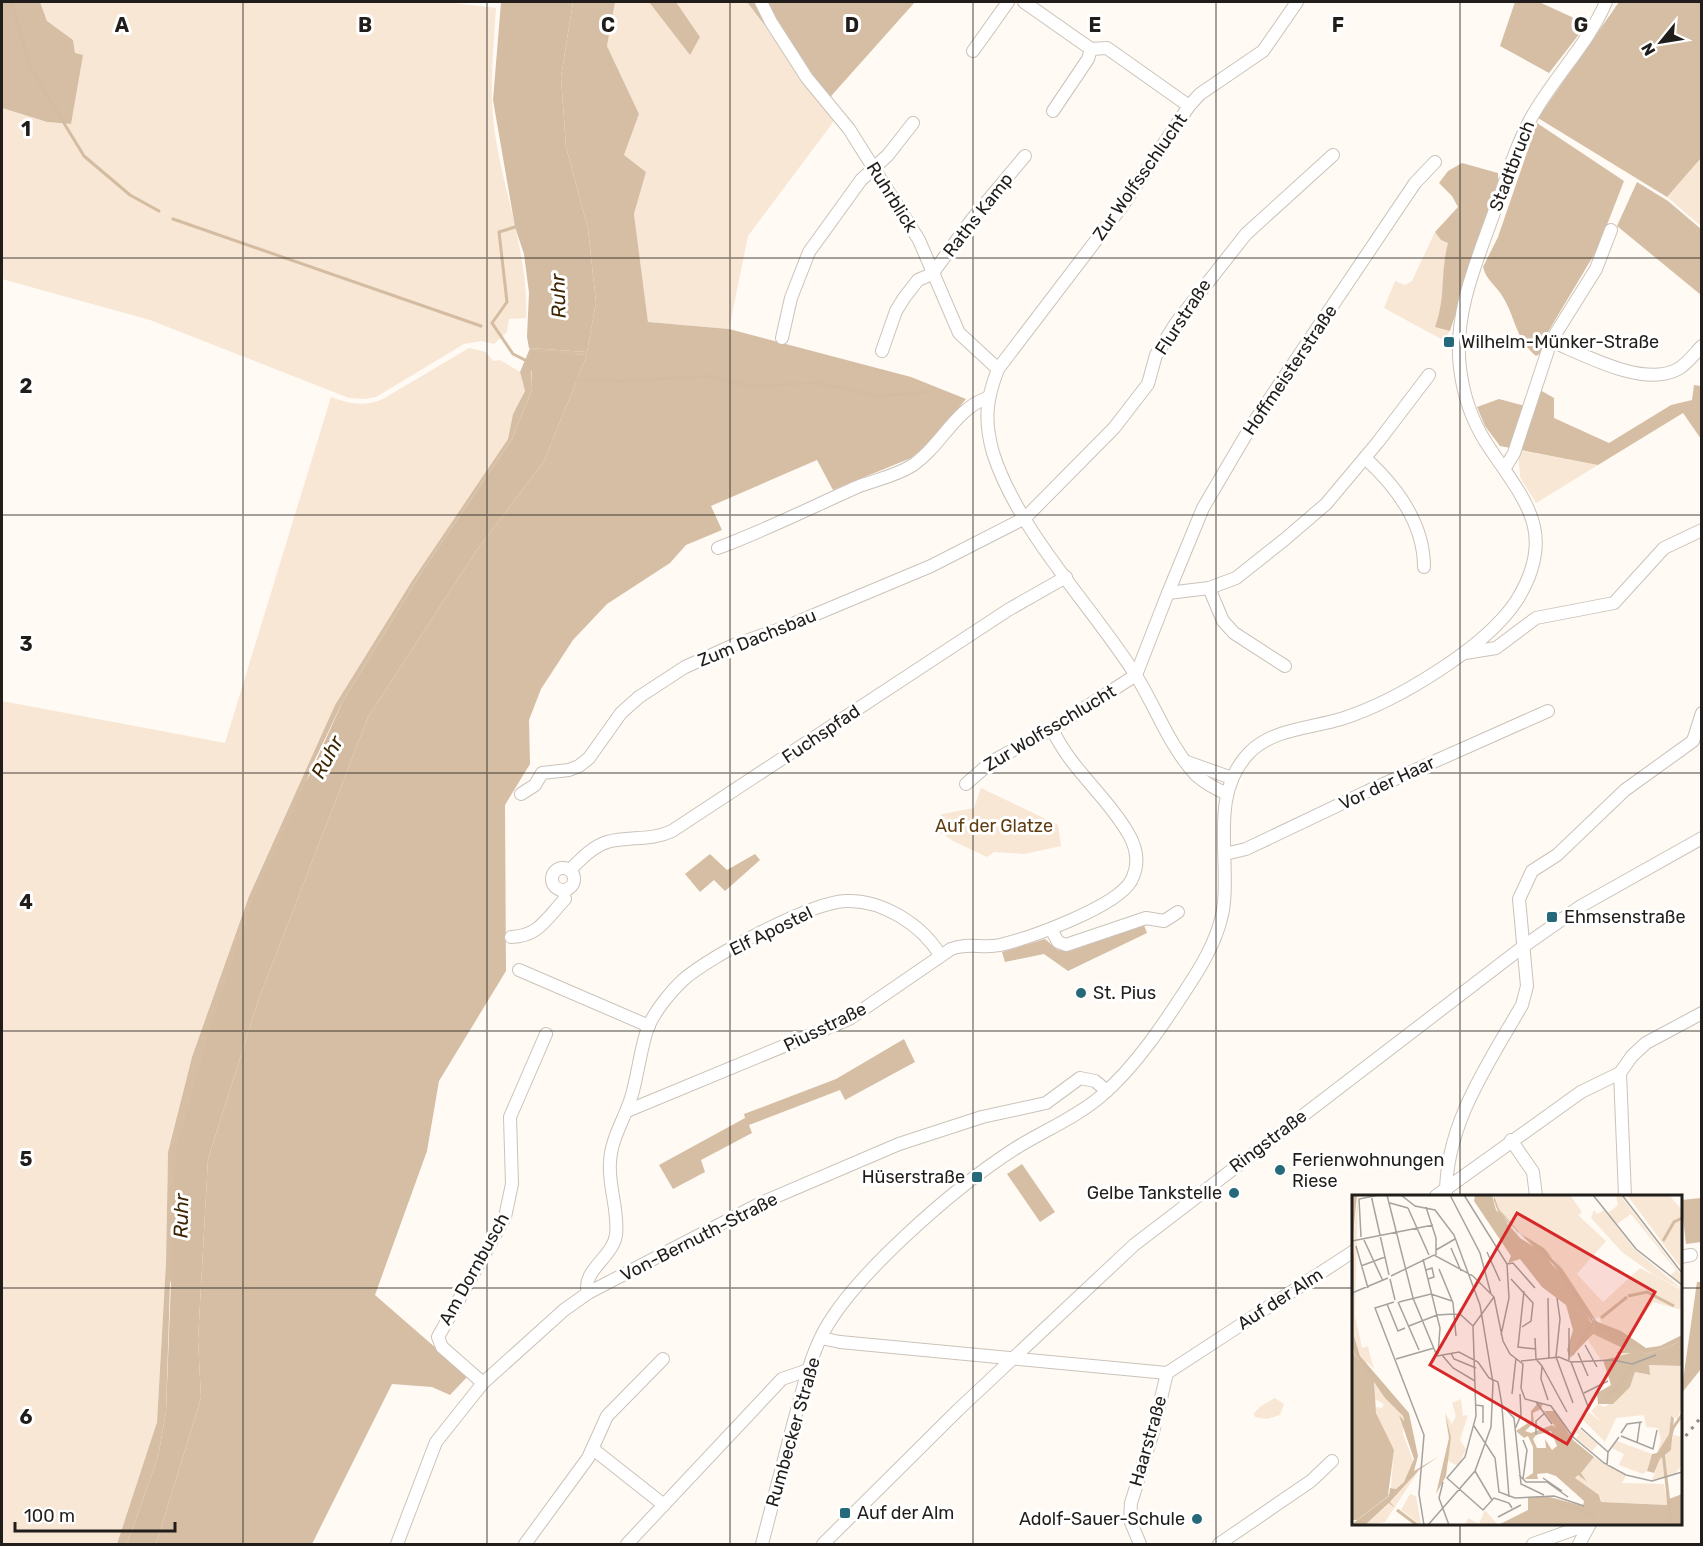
<svg xmlns="http://www.w3.org/2000/svg" width="1703" height="1546" viewBox="0 0 1703 1546" font-family="Rubik,sans-serif">
  <rect width="100%" height="100%" fill="#fffaf4"/>
  <g fill="#f8e7d4">
    <path d="M 40,2 L 445,2 L 496,8 C 493,55 488,100 497,146 C 507,202 529,262 526,318 L 509,319 L 507,332 L 494,344 L 481,341 L 464,344 L 376,397 L 365,399 L 349,398 L 150,320 L 2,279 L 2,108 L 47,122 L 71,124 L 75,53 L 73,40 L 47,21 Z"/>
    <polygon points="615,2 649,2 690,54 700,37 676,2 747,2 834,121 748,236 729,329 648,322 634,214 646,172 624,155 639,114 607,46"/>
    <polygon points="1701,158 1701,226 1667,197"/>
    <path d="M 1435,232 L 1441,240 L 1449,242 C 1441,271 1445,299 1436,327 L 1450,331 L 1443,340 L 1384,308 L 1395,281 L 1405,285 L 1412,281 Z"/>
    <path d="M 469,348 L 486,352 L 493,361 L 500,360 L 520,372 L 525,391 L 513,414 L 508,439 L 412,581 L 335,705 L 249,895 L 192,1057 L 168,1152 L 166,1262 L 157,1422 L 117,1544 L 2,1544 L 2,701 L 225,743 L 331,397 C 351,404 363,407 383,399 Z"/>
    <polygon points="1518,450 1598,465 1536,503 1520,477"/>
    <polygon points="981,788 1058,825 1061,846 1024,854 994,852 987,857 953,841 933,827 942,814 974,808"/>
    <polygon points="1275,1398 1284,1404 1280,1415 1267,1419 1255,1417 1254,1413 1261,1406"/>
  </g>
  <g fill="#d6bea4">
    <polygon points="2,2 40,2 47,21 73,40 75,53 83,55 71,124 47,122 2,108"/>
    <polygon points="573,2 615,2 607,46 639,114 624,155 646,172 634,214 648,322 729,329 911,377 966,399 931,442 911,458 833,490 817,460 711,506 722,530 686,545 670,563 607,604 573,640 541,689 529,720 530,764 505,805 506,971 439,1081 427,1151 375,1295 468,1376 450,1395 432,1387 392,1384 312,1544 156,1544 201,1398 198,1340 208,1159 258,1001 368,717 476,551 544,461 587,355 531,352 532,390 512,439 421,573 343,701 310,770 170,1284 166,1412 158,1457 127,1544 117,1544 157,1422 166,1262 168,1152 192,1057 249,896 335,705 412,581 508,439 513,414 525,391 520,372 530,348 587,352 596,302 588,229 566,147 561,77"/>
    <polygon points="649,2 676,2 700,37 690,55"/>
    <polygon points="747,2 915,2 824,104"/>
    <polygon points="1515,2 1539,2 1587,24 1549,73 1500,46"/>
    <polygon points="1619,2 1701,2 1701,158 1667,197 1538,118"/>
    <path d="M 1537,123 L 1624,181 L 1598,248 L 1545,337 L 1543,352 L 1536,356 C 1514,338 1516,316 1501,294 C 1494,284 1486,279 1483,267 L 1498,237 Z"/>
    <path d="M 1462,163 L 1498,173 L 1498,183 L 1450,331 L 1435,327 C 1446,297 1440,274 1448,243 L 1441,240 L 1435,232 L 1458,207 L 1452,196 L 1439,183 L 1448,171 Z"/>
    <polygon points="1637,182 1668,201 1701,229 1701,295 1617,226"/>
    <polygon points="1694,385 1701,386 1701,439 1683,413 1598,465 1500,446 1485,426 1477,407 1499,399 1532,408 1540,390 1554,398 1554,418 1609,443 1671,405 1692,400"/>
    <polygon points="710,854 727,870 755,854 760,860 725,891 714,880 700,892 685,874"/>
    <polygon points="1144,925 1147,933 1068,971 1044,954 1005,962 1002,952 1045,939 1058,950 1070,951"/>
    <polygon points="904,1039 915,1062 845,1100 840,1090 749,1125 752,1133 701,1160 705,1172 673,1189 659,1165 745,1118 744,1114 836,1079"/>
    <polygon points="1022,1164 1055,1212 1040,1222 1007,1174"/>
    <polygon points="1701,1198 1701,1242 1686,1244 1681,1200"/>
    <polygon points="1697,1282 1701,1282 1701,1369 1681,1394"/>
  </g>
  <g fill="#d4bca2">
    <polygon points="501,2 573,2 561,77 566,147 588,229 596,302 587,352 529,348 527,337 529,293 524,254 515,227 493,100"/>
    <polygon points="531,351 587,355 544,461 476,551 368,717 258,1001 208,1159 198,1340 201,1398 156,1544 127,1544 158,1457 166,1412 176,1150 210,1029 255,895 343,701 421,573 512,439 532,390 532,371 526,364"/>
  </g>
  <g fill="none" stroke-linecap="round" stroke-linejoin="round">
    <g stroke="#d4bca2" stroke-width="3">
      <polyline points="11,2 31,69 84,156 130,195 159,211"/>
      <polyline points="173,219 481,326"/>
      <polyline points="515,227 499,232 507,302 492,323 513,354 529,362"/>
      <polyline points="575,380 625,381 708,376 750,386 818,383 878,396 927,392"/>
    </g>
    <g stroke="#cbc3ba" stroke-width="14">
      <g id="minor">
        <path d="M 761,2 L 771,22 L 807,78 L 849,129 L 919,240 L 959,333 L 998,369 C 986,400 984,421 993,453 C 1018,531 1091,605 1135,674 C 1156,707 1169,746 1196,775 C 1205,783 1216,789 1227,794"/>
        <polyline points="1024,2 1091,49 1107,48 1189,106"/>
        <polyline points="973,51 1008,2"/>
        <polyline points="1053,111 1088,59 1091,49"/>
        <polyline points="782,338 791,298 809,252 861,180 888,155 913,123"/>
        <path d="M 1551,341 C 1585,355 1644,388 1678,369 C 1687,364 1695,353 1702,346"/>
        <polyline points="882,351 896,311 904,298 918,280 932,274 973,218 1025,156"/>
        <polyline points="998,369 1123,205 1189,106 1200,94 1263,51 1297,2"/>
        <path d="M 1365,458 C 1397,487 1424,523 1424,567"/>
        <polyline points="1505,468 1514,453 1551,341 1596,269 1611,230"/>
        <path d="M 718,548 C 766,530 810,508 857,487 C 875,480 896,476 913,465 C 941,446 955,409 987,398"/>
        <polyline points="1209,588 1223,621 1234,633 1285,666"/>
        <polyline points="1168,593 1203,508 1250,428 1415,183 1435,162"/>
        <polyline points="1465,653 1496,648 1536,618 1614,603 1664,548 1702,530"/>
        <polyline points="1136,675 1168,593 1209,588 1236,578 1284,540 1326,504 1378,442 1429,375"/>
        <polyline points="1187,762 1232,778"/>
        <polyline points="966,784 991,762 1052,729 1136,675"/>
        <polyline points="521,794 535,785 542,773 569,770 579,766 589,758 621,713 639,697 685,667 734,645 783,628 931,566 1025,518 1114,428 1148,384 1156,355 1176,323 1246,234 1333,155"/>
        <polyline points="1225,854 1246,849 1368,791 1548,711"/>
        <circle cx="563" cy="879" r="11"/>
        <path d="M 570,870 C 581,859 592,847 607,842 C 629,836 651,841 672,831 L 1008,610 L 1066,577"/>
        <polyline points="1051,929 1058,942 1066,945 1146,918 1164,921 1178,912"/>
        <path d="M 511,937 C 539,936 546,919 565,899 L 563,890"/>
        <polyline points="519,970 649,1026"/>
        <polyline points="1620,1073 1625,1196"/>
        <path d="M 627,1111 L 849,1019 L 951,949 C 968,942 983,949 1000,945 C 1030,938 1116,907 1131,881 C 1140,864 1137,848 1128,833 C 1106,795 1072,771 1052,729"/>
        <polyline points="1511,1140 1533,1172 1536,1196"/>
        <polyline points="1436,1196 1581,1092 1620,1073 1632,1056 1646,1043 1702,1013"/>
        <path d="M 1446,1196 C 1445,1125 1488,1064 1522,1005 L 1527,986 L 1519,899 L 1532,871 L 1557,855 L 1625,790 L 1693,741 L 1702,713"/>
        <polyline points="1680,1257 1691,1255"/>
        <path d="M 588,1293 C 581,1271 613,1257 616,1235 C 619,1211 608,1186 610,1162 C 611,1139 624,1120 631,1098 C 638,1075 640,1050 648,1027 C 655,1011 670,992 683,980 C 710,956 810,903 845,901 C 882,899 922,925 940,955"/>
        <polyline points="821,1338 840,1342 1167,1373 1354,1251"/>
        <polyline points="483,1383 442,1347 438,1337 505,1217 512,1184 510,1117 546,1034"/>
        <polyline points="593,1449 664,1505"/>
        <polyline points="397,1544 436,1442 483,1383 564,1310 588,1293 761,1203 899,1144 982,1117 1046,1103 1080,1078 1095,1081 1107,1091"/>
        <polyline points="525,1544 588,1458 607,1416 663,1359"/>
        <polyline points="627,1544 782,1379 808,1370"/>
        <path d="M 762,1544 C 773,1503 783,1462 794,1421 C 802,1393 808,1364 821,1337 C 850,1277 958,1185 1016,1148 C 1043,1131 1075,1118 1100,1097 C 1138,1065 1169,1016 1196,974 C 1209,953 1222,927 1224,902 C 1229,852 1210,792 1250,752 C 1273,729 1311,728 1341,719 C 1395,702 1486,648 1517,600 C 1560,530 1521,497 1485,441 C 1472,420 1463,393 1460,368 C 1453,312 1478,259 1496,207 C 1508,174 1518,138 1537,108 C 1559,72 1590,40 1606,2"/>
        <polyline points="823,1544 958,1410 1134,1245 1524,946 1581,906 1702,838"/>
        <polyline points="1140,1544 1130,1520 1131,1503 1153,1432 1167,1373"/>
        <polyline points="1219,1544 1311,1481 1332,1461"/>
        <polyline points="1533,1544 1589,1524"/>
        <polyline points="1579,1544 1590,1524"/>
      </g>
    </g>
    <use href="#minor" stroke="#fff" stroke-width="12"/>
    <polyline stroke="#8e8a86" stroke-width="3" stroke-dasharray="3 6" stroke-linecap="butt" points="1680,1443 1702,1416"/>
  </g>
  <path fill="none" stroke="#201d1a" stroke-width="1.5" stroke-opacity="0.55" d="M 243,2 L 243,1544M 487,2 L 487,1544M 730,2 L 730,1544M 973,2 L 973,1544M 1216,2 L 1216,1544M 1460,2 L 1460,1196M 2,258 L 1702,258M 2,515 L 1702,515M 2,773 L 1702,773M 2,1031 L 1702,1031M 2,1288 L 1354,1288M 1680,1288 L 1702,1288M 1460,1524 L 1460,1544"/>
  <g fill="#25697a" stroke="#fff" stroke-width="2">
    <rect x="1443" y="336" width="12" height="12" rx="3"/>
    <rect x="1546" y="911" width="12" height="12" rx="3"/>
    <circle cx="1081" cy="993" r="6"/>
    <circle cx="1280" cy="1170" r="6"/>
    <rect x="971" y="1171" width="12" height="12" rx="3"/>
    <circle cx="1234" cy="1193" r="6"/>
    <rect x="839" y="1507" width="12" height="12" rx="3"/>
    <circle cx="1197" cy="1519" r="6"/>
  </g>
  <g text-anchor="middle" stroke-width="6" stroke-linejoin="round" paint-order="stroke">
    <g font-size="18" fill="#201d1a" stroke="#fff">
      <text transform="translate(1512 166) rotate(-69)" y="6">Stadtbruch</text>
      <text transform="translate(1140 177) rotate(-55)" y="6">Zur Wolfsschlucht</text>
      <text transform="translate(892 197) rotate(58)" y="6">Ruhrblick</text>
      <text transform="translate(978 215) rotate(-52)" y="6">Raths Kamp</text>
      <text transform="translate(1183 317) rotate(-57)" y="6">Flurstraße</text>
      <text transform="translate(1290 370) rotate(-56)" y="6">Hoffmeisterstraße</text>
      <text transform="translate(757 638) rotate(-22)" y="6">Zum Dachsbau</text>
      <text transform="translate(1050 728) rotate(-31)" y="6">Zur Wolfsschlucht</text>
      <text transform="translate(821 734) rotate(-34)" y="6">Fuchspfad</text>
      <text transform="translate(1387 783) rotate(-25)" y="6">Vor der Haar</text>
      <text transform="translate(771 931) rotate(-26)" y="6">Elf Apostel</text>
      <text transform="translate(825 1027) rotate(-26)" y="6">Piusstraße</text>
      <text transform="translate(1268 1141) rotate(-37)" y="6">Ringstraße</text>
      <text transform="translate(699 1237) rotate(-27)" y="6">Von-Bernuth-Straße</text>
      <text transform="translate(474 1269) rotate(-61)" y="6">Am Dornbusch</text>
      <text transform="translate(1280 1299) rotate(-33)" y="6">Auf der Alm</text>
      <text transform="translate(793 1432) rotate(-74)" y="6">Rumbecker Straße</text>
      <text transform="translate(1148 1441) rotate(-74)" y="6">Haarstraße</text>
    </g>
    <g font-size="18" fill="#201d1a" stroke="#fff" text-anchor="start">
      <text x="1461" y="348">Wilhelm-Münker-Straße</text>
      <text x="1564" y="923">Ehmsenstraße</text>
      <text x="1093" y="999">St. Pius</text>
      <text x="1292" y="1166">Ferienwohnungen<tspan x="1292" dy="21">Riese</tspan></text>
      <text x="965" y="1183" text-anchor="end">Hüserstraße</text>
      <text x="1222" y="1199" text-anchor="end">Gelbe Tankstelle</text>
      <text x="857" y="1519">Auf der Alm</text>
      <text x="1185" y="1525" text-anchor="end">Adolf-Sauer-Schule</text>
    </g>
    <g font-size="18" fill="#5f3d10" stroke="#fff">
      <text x="994" y="832">Auf der Glatze</text>
    </g>
    <g font-size="20" font-style="italic" fill="#3f2603" stroke="#fff">
      <text transform="translate(558 296) rotate(-92)" y="7">Ruhr</text>
      <text transform="translate(327 757) rotate(-62)" y="7">Ruhr</text>
      <text transform="translate(181 1216) rotate(-89)" y="7">Ruhr</text>
    </g>
  </g>
  <g transform="translate(1352 1195)">
    <rect width="330" height="330" fill="#fffaf4"/>
    <path d="M 6,0 L 3,121 L 10,153 L 16,151 L 18,160 L 22,174 L 14,166 L 18,175 L 8,161 L 2,141 L 0,52 ZM 143,0 L 218,0 L 230,17 L 226,20 L 254,46 L 225,79 L 251,107 L 288,73 L 330,95 L 330,115 L 301,107 L 277,141 L 250,129 L 247,122 L 241,124 L 210,73 L 192,53 L 168,38 L 147,14 ZM 264,0 L 268,0 L 330,81 L 330,89 L 318,81 L 324,75 L 279,19 L 265,29 L 256,18 L 266,10 ZM 275,0 L 317,0 L 330,15 L 330,74 ZM 242,15 L 245,19 L 252,15 L 282,54 L 330,94 L 302,80 L 270,57 L 239,23 ZM 241,138 L 268,149 L 280,159 L 249,165 L 236,145 ZM 297,170 L 330,171 L 330,209 L 326,224 L 319,221 L 317,239 L 305,258 L 309,245 L 306,233 L 294,232 L 292,220 L 264,223 L 253,247 L 230,224 L 237,217 L 249,227 L 239,216 L 246,209 L 253,212 L 278,192 L 283,177 L 296,180 ZM 0,185 L 21,207 L 26,224 L 23,212 L 30,213 L 32,209 L 23,204 L 23,188 L 51,221 L 51,239 L 62,268 L 52,287 L 44,294 L 39,293 L 42,252 L 0,322 ZM 109,204 L 111,221 L 116,220 L 108,245 L 114,254 L 106,271 L 94,265 L 99,242 L 93,218 L 100,229 L 104,221 L 100,208 ZM 226,233 L 246,249 L 240,256 L 224,243 L 227,240 L 222,236 ZM 321,240 L 330,242 L 330,270 L 323,279 L 300,285 L 308,264 L 319,255 ZM 265,246 L 300,259 L 295,276 L 291,279 L 267,270 L 272,259 L 260,253 ZM 242,262 L 274,281 L 270,288 L 312,289 L 316,310 L 249,307 L 248,300 L 245,302 L 222,283 L 226,280 L 234,287 L 229,278 ZM 67,275 L 33,327 L 13,330 L 38,308 ZM 58,299 L 64,301 L 69,330 L 49,315 ZM 133,315 L 146,330 L 113,330 L 116,323 L 127,329 Z" fill="#f8e7d4"/>
    <path d="M 123,0 L 140,0 L 144,15 L 168,43 L 189,56 L 220,93 L 241,131 L 243,126 L 237,120 L 210,74 L 201,63 L 165,36 L 147,16 L 142,5 L 142,0 L 147,14 L 168,38 L 192,53 L 210,73 L 245,127 L 242,131 L 295,159 L 330,146 L 330,171 L 297,170 L 298,180 L 283,177 L 278,192 L 261,209 L 246,209 L 245,198 L 259,190 L 251,165 L 279,158 L 264,158 L 273,154 L 241,139 L 218,163 L 215,155 L 221,135 L 214,110 L 190,92 L 168,64 L 156,68 L 159,61 L 122,6 ZM 0,156 L 22,185 L 24,218 L 42,255 L 36,300 L 43,296 L 5,325 L 0,325 ZM 186,208 L 191,208 L 189,214 L 181,218 L 182,228 L 173,236 L 179,238 L 200,230 L 204,233 L 192,216 L 203,216 L 221,245 L 242,262 L 229,278 L 235,287 L 226,280 L 223,283 L 247,300 L 249,307 L 315,310 L 314,289 L 317,304 L 330,299 L 330,330 L 146,330 L 176,315 L 176,303 L 194,301 L 231,311 L 232,306 L 204,281 L 195,278 L 185,279 L 186,284 L 172,284 L 181,278 L 181,252 L 176,241 L 172,243 L 164,236 L 179,226 L 179,216 ZM 199,236 L 205,251 L 200,255 L 193,244 L 194,253 L 185,253 L 181,244 L 184,240 ZM 93,218 L 99,242 L 94,281 L 84,299 L 97,243 ZM 319,221 L 322,223 L 319,255 L 308,264 L 302,278 L 295,276 L 300,259 L 305,258 L 317,239 Z" fill="#d6bea4" fill-rule="evenodd"/>
    <path d="M 0,0 L 5,0 L 0,51 L 2,62 L 2,141 L 8,161 L 57,218 L 66,261 L 62,276 L 86,262 L 67,275 L 38,307 L 43,313 L 37,308 L 13,330 L 0,329 L 37,301 L 38,293 L 44,294 L 52,287 L 62,264 L 47,220 L 52,226 L 51,221 L 33,203 L 2,158 L 0,149 ZM 140,0 L 147,16 L 165,37 L 191,54 L 210,74 L 241,125 L 269,136 L 294,153 L 308,151 L 330,140 L 330,146 L 295,159 L 245,135 L 201,69 L 147,20 Z" fill="#d4bca2"/>
    <path fill="none" stroke="#d4bca2" stroke-width="3" d="M 311,46 L 322,27 L 330,23M 276,101 L 295,97 L 322,111M 249,123 L 275,102M 220,160 L 241,128M 253,201 L 265,194 L 280,172 L 292,166M 311,257 L 319,326M 303,261 L 315,254 L 321,233 L 330,220M 204,307 L 237,318 L 242,323M 45,315 L 65,330"/>
    <path fill="none" stroke="#a6a29d" stroke-width="1.5" d="M 19,0 L 37,80M 35,0 L 61,103 L 85,161M 49,0 L 63,11 L 83,15 L 102,40 L 128,110 L 141,188 L 139,232 L 123,276 L 76,330M 98,0 L 128,58 L 139,99M 112,0 L 155,69 L 157,103 L 149,140M 241,0 L 284,54 L 330,90M 270,0 L 330,78M 38,8 L 56,13M 74,12 L 84,43 L 84,60M 56,13 L 77,60M 9,42 L 7,4 L 27,0M 12,45 L 31,86M 0,46 L 81,30M 4,51 L 16,93M 99,53 L 109,76M 84,55 L 103,44M 135,57 L 148,86M 71,64 L 88,133 L 86,159M 155,69 L 161,68 L 183,93M 9,71 L 33,62M 87,74 L 101,108 L 104,141M 74,75 L 80,73 L 82,82 L 76,84M 39,81 L 82,60 L 121,81 L 142,102 L 151,146 L 158,159 L 171,169 L 169,193 L 173,204 L 199,211 L 221,242 L 252,268 L 274,280 L 300,286 L 330,277M 38,84 L 43,105M 159,84 L 181,108 L 179,126 L 170,132M 172,96 L 166,152 L 184,154M 0,98 L 36,83M 142,102 L 121,131 L 124,221 L 113,262 L 95,283 L 131,315 L 142,303 L 157,308 L 160,313M 196,103 L 197,163M 205,103 L 208,124 L 204,162 L 221,208M 42,107 L 23,113 L 72,240 L 67,299 L 72,330M 46,107 L 67,155M 47,107 L 79,99 L 100,106M 35,109 L 46,136 L 53,133M 57,131 L 85,120 L 102,119 L 109,120 L 121,131M 183,143 L 184,164M 233,150 L 245,172M 99,158 L 102,164 L 124,173M 226,158 L 236,181M 90,160 L 101,173 L 123,186M 85,161 L 107,157 L 126,167 L 137,183 L 146,187 L 150,210 L 162,223 L 169,289 L 192,300M 44,164 L 82,153M 184,164 L 190,171 L 189,184 L 196,205M 217,165 L 217,133M 169,166 L 207,162 L 219,167 L 261,165 L 280,169 L 304,160M 219,167 L 237,214M 190,171 L 215,217M 232,198 L 256,186M 160,199 L 164,163M 184,207 L 200,229M 124,210 L 131,211 L 131,228M 150,212 L 157,302M 122,231 L 143,263 L 147,297 L 163,303 L 202,301 L 232,311M 229,233 L 256,257M 163,234 L 169,220 L 168,199M 269,238 L 275,229 L 290,227M 184,240 L 184,226 L 193,218M 269,241 L 301,254 L 305,235M 171,245 L 175,255 L 171,284M 285,248 L 288,227M 255,270 L 256,257 L 267,242M 123,276 L 140,305M 167,280 L 174,287 L 195,287 L 216,302M 191,283 L 210,296M 91,287 L 87,303 L 97,330M 146,322 L 169,310"/>
    <path fill="#d62828" fill-opacity="0.15" stroke="#d62828" stroke-width="3" d="M 165,18 L 303,97 L 215,249 L 78,170 Z"/>
    <rect width="330" height="330" fill="none" stroke="#201d1a" stroke-width="3"/>
  </g>
  <g font-size="20" text-anchor="middle" font-weight="bold" fill="#201d1a" stroke="#fff" stroke-width="6" stroke-linejoin="round" paint-order="stroke">
    <text x="122" y="32">A</text>
    <text x="365" y="32">B</text>
    <text x="608" y="32">C</text>
    <text x="852" y="32">D</text>
    <text x="1095" y="32">E</text>
    <text x="1338" y="32">F</text>
    <text x="1581" y="32">G</text>
    <text x="26" y="136">1</text>
    <text x="26" y="393">2</text>
    <text x="26" y="651">3</text>
    <text x="26" y="909">4</text>
    <text x="26" y="1166">5</text>
    <text x="26" y="1424">6</text>
  </g>
  <rect width="1703" height="1546" fill="none" stroke="#201d1a" stroke-width="6"/>
  <g transform="translate(1661 42) rotate(240)" stroke="#ffffff" stroke-width="4.5" paint-order="stroke">
  <path d="M0-4.5L10 22L0 15L-10 22Z" fill="#201d1a"/>
  <text y="-9" font-size="16" font-weight="bold" text-anchor="middle" fill="#201d1a">N</text>
  </g>
  <path d="M15 1522v9h160v-9" fill="none" stroke="#201d1a" stroke-width="3"/>
  <text x="24" y="1522" font-size="18" fill="#201d1a" stroke="#ffffff" stroke-width="4.5" paint-order="stroke">100 m</text>
</svg>
